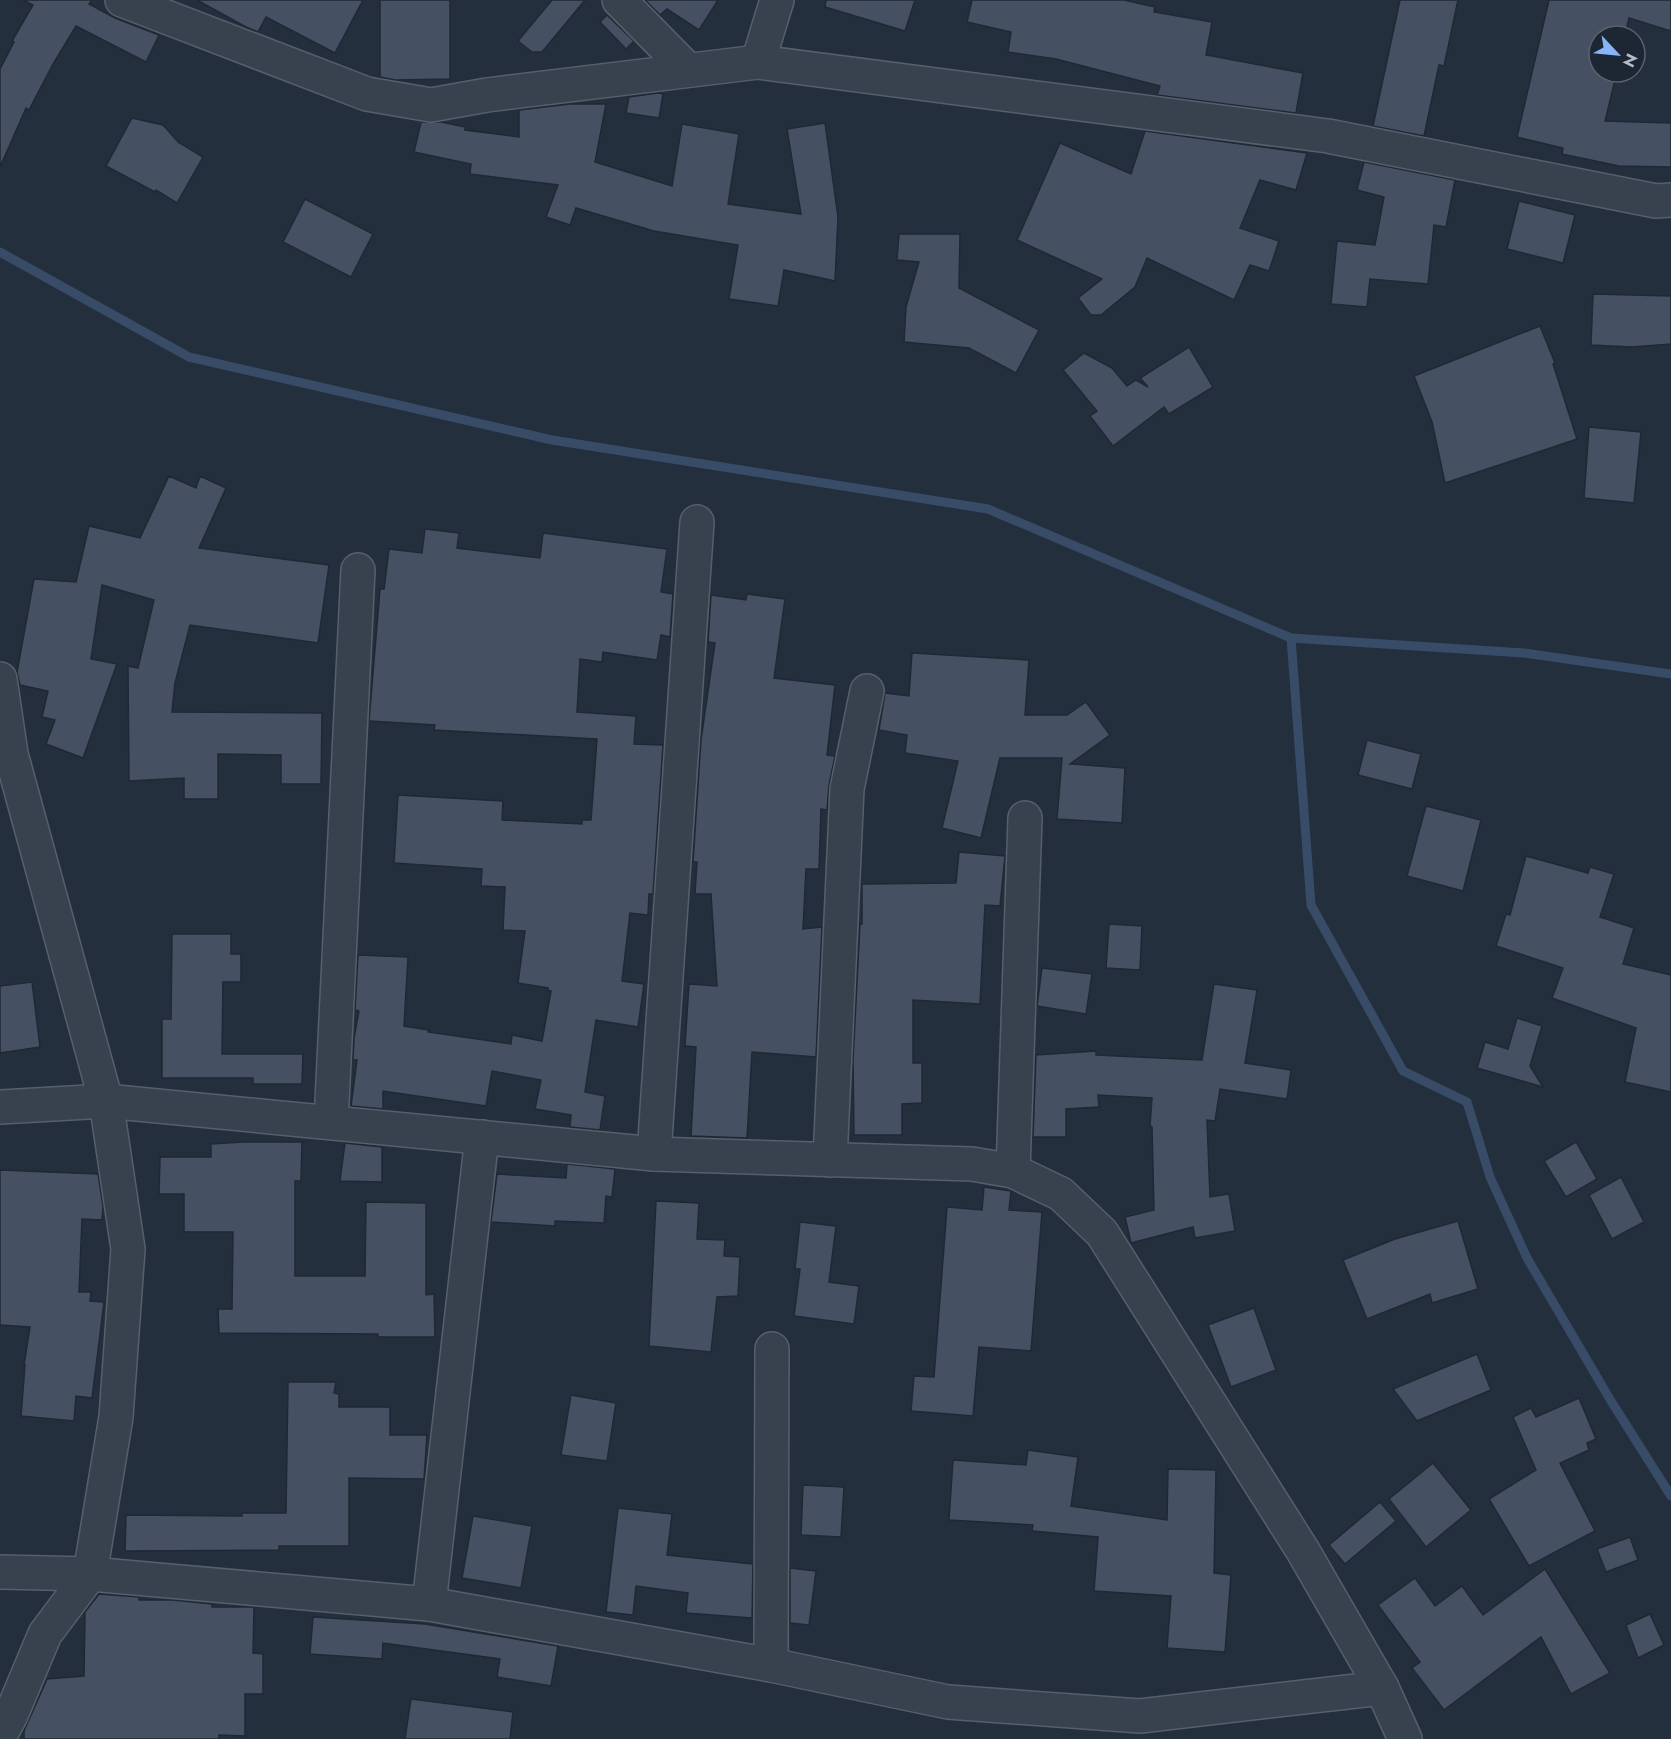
<svg xmlns="http://www.w3.org/2000/svg" width="1671" height="1739" viewBox="0 0 1671 1739" font-family="Jost,sans-serif">
  <rect width="100%" height="100%" fill="#242f3e"/>
  <g fill="none" stroke-linecap="round" stroke-linejoin="round">
    <g stroke="#394c67" stroke-width="9">
      <polyline points="0,252 189,357 552,440 988,509 1291,638 1524,653 1671,674"/>
      <polyline points="1291,638 1311,905 1403,1071 1467,1102 1490,1177 1527,1258 1611,1401 1671,1496"/>
    </g>
  </g>
  <g fill="#455162" stroke="#1f2835" stroke-width="1.5">
    <polygon points="23,0 92,0 89,4 115,18 159,35 146,62 76,26 53,64 29,110 26,108 0,167 0,69 14,42 12,41 33,5"/>
    <polygon points="197,0 363,0 335,53 266,17 258,32 246,27"/>
    <polygon points="380,0 450,0 450,79 395,80 380,77"/>
    <polygon points="552,0 585,0 542,52 532,52 518,41"/>
    <polygon points="645,0 718,0 699,30 667,9 660,15"/>
    <polygon points="826,0 915,0 905,31 825,7"/>
    <polygon points="972,0 1124,0 1155,7 1154,12 1212,22 1206,55 1303,73 1296,113 1157,95 1160,86 1056,59 1008,52 1011,32 967,22"/>
    <polygon points="1400,0 1458,0 1444,66 1439,65 1424,136 1373,126"/>
    <polygon points="1549,0 1671,0 1671,31 1629,18 1625,36 1599,36 1599,72 1617,72 1605,121 1671,123 1671,167 1619,166 1562,154 1563,148 1517,137"/>
    <polygon points="607,15 634,41 626,49 600,22"/>
    <polygon points="658,93 663,94 659,118 626,113 629,97"/>
    <polygon points="570,104 606,104 595,162 672,186 682,124 739,134 728,204 801,214 787,129 825,123 838,217 835,281 784,270 778,306 729,299 738,245 654,231 576,208 570,225 546,217 558,185 470,174 471,164 414,152 421,122 441,122 465,127 465,130 519,137 519,110"/>
    <polygon points="132,118 163,125 178,142 203,157 177,203 156,190 155,192 106,166"/>
    <polygon points="1145,131 1307,153 1296,190 1260,180 1240,228 1279,241 1269,271 1250,265 1234,300 1147,258 1135,287 1101,315 1091,315 1078,298 1102,279 1017,240 1060,143 1131,174"/>
    <polygon points="1364,162 1455,180 1446,227 1434,225 1428,284 1370,279 1367,307 1331,304 1337,241 1375,245 1384,197 1357,190"/>
    <polygon points="305,199 373,234 351,277 283,242"/>
    <polygon points="1519,201 1575,215 1563,263 1507,249"/>
    <polygon points="899,234 960,234 959,288 1039,330 1016,373 969,348 904,342 906,307 919,262 897,260"/>
    <polygon points="1593,294 1671,296 1671,344 1632,347 1591,345"/>
    <polygon points="1540,326 1555,363 1553,364 1577,439 1445,483 1432,422 1414,376"/>
    <polygon points="1189,347 1213,387 1169,414 1164,407 1113,446 1090,416 1097,411 1063,370 1084,353 1112,368 1127,386 1136,380 1148,387 1140,378"/>
    <polygon points="1589,427 1641,432 1634,503 1584,498"/>
    <polygon points="169,476 196,488 200,476 226,488 199,548 329,565 318,643 190,625 175,683 172,712 322,713 321,784 281,784 281,755 218,754 218,799 184,799 184,778 129,781 128,666 138,668 154,600 102,585 91,659 117,664 83,758 46,744 55,720 42,717 48,691 20,685 17,672 34,579 76,582 89,526 140,538"/>
    <polygon points="425,529 459,533 457,548 540,558 543,533 667,549 661,592 673,594 670,637 661,635 657,660 603,652 602,662 580,659 577,712 636,716 634,744 663,745 653,894 649,894 648,915 630,913 622,981 644,984 638,1027 596,1020 585,1092 605,1096 600,1130 570,1127 571,1115 535,1109 541,1080 492,1071 486,1106 383,1091 383,1109 351,1106 357,1060 353,1060 354,1038 359,1011 355,1010 358,955 408,957 404,1026 429,1030 428,1032 511,1044 512,1035 542,1041 551,991 548,990 548,988 518,983 525,931 503,930 505,887 481,886 482,869 394,863 398,795 503,801 502,820 582,824 582,820 591,820 597,739 434,730 435,725 369,721 380,589 384,589 389,549 422,553"/>
    <polygon points="747,594 785,599 774,678 835,685 827,755 835,756 829,785 827,810 821,809 819,869 806,869 803,929 822,927 816,1057 752,1052 747,1138 691,1136 696,1047 685,1046 689,984 717,986 711,894 695,894 697,862 693,862 701,740 715,643 708,642 711,595 746,600"/>
    <polygon points="912,653 1029,660 1025,715 1067,715 1086,702 1110,735 1070,764 1125,768 1122,823 1057,819 1062,758 1000,758 981,838 942,828 958,761 905,753 907,735 879,730 885,693 909,696"/>
    <polygon points="1367,740 1421,754 1412,789 1358,775"/>
    <polygon points="1426,806 1481,820 1463,891 1407,876"/>
    <polygon points="959,852 1005,856 1000,906 985,905 980,1004 913,1000 913,1063 922,1063 922,1103 902,1104 902,1135 854,1135 853,1060 860,924 862,924 862,884 956,883"/>
    <polygon points="1526,856 1588,873 1590,867 1614,874 1600,917 1634,928 1623,964 1671,975 1671,1092 1625,1082 1636,1028 1552,998 1563,968 1496,946 1506,914 1510,915"/>
    <polygon points="1109,924 1142,926 1140,970 1106,968"/>
    <polygon points="172,934 231,934 231,954 241,954 241,982 223,982 222,1054 303,1054 302,1084 253,1084 253,1078 162,1078 162,1019 171,1019"/>
    <polygon points="1042,968 1092,974 1086,1014 1037,1006"/>
    <polygon points="32,982 40,1047 0,1053 0,986"/>
    <polygon points="1214,984 1257,990 1245,1063 1291,1070 1287,1099 1220,1089 1215,1121 1207,1120 1210,1197 1229,1194 1235,1231 1195,1238 1193,1227 1131,1243 1125,1217 1154,1210 1152,1127 1150,1126 1152,1098 1098,1095 1099,1107 1066,1109 1066,1137 1033,1137 1036,1055 1096,1051 1096,1055 1202,1060"/>
    <polygon points="1517,1018 1542,1026 1530,1066 1543,1087 1477,1068 1485,1042 1508,1049"/>
    <polygon points="243,1142 302,1142 301,1181 295,1181 295,1276 365,1276 366,1202 426,1203 426,1295 434,1294 435,1337 378,1337 378,1334 219,1333 218,1309 232,1309 233,1232 184,1232 184,1194 159,1194 160,1157 211,1157 211,1144"/>
    <polygon points="1576,1142 1597,1179 1566,1197 1544,1161"/>
    <polygon points="345,1143 382,1147 382,1182 340,1181"/>
    <polygon points="567,1164 615,1169 612,1197 606,1196 604,1223 555,1221 555,1226 491,1222 497,1174 566,1178"/>
    <polygon points="0,1170 98,1174 103,1206 102,1220 82,1219 79,1292 91,1292 90,1301 104,1302 92,1398 76,1396 74,1421 21,1416 25,1365 24,1365 30,1327 0,1325"/>
    <polygon points="1621,1177 1644,1222 1612,1239 1589,1195"/>
    <polygon points="984,1187 1011,1191 1009,1210 1042,1212 1031,1351 979,1347 973,1416 911,1411 914,1376 934,1377 947,1207 982,1210"/>
    <polygon points="656,1201 699,1203 697,1239 725,1240 724,1256 740,1257 738,1296 717,1297 711,1352 649,1346"/>
    <polygon points="1458,1221 1478,1289 1432,1303 1430,1294 1367,1319 1343,1260 1395,1239"/>
    <polygon points="800,1222 836,1226 829,1282 859,1286 854,1324 794,1316 800,1269 795,1269"/>
    <polygon points="1254,1308 1276,1370 1231,1387 1208,1325"/>
    <polygon points="1477,1354 1491,1390 1417,1421 1393,1389"/>
    <polygon points="288,1382 336,1382 334,1393 339,1394 339,1407 390,1407 390,1435 427,1435 424,1479 349,1478 349,1546 279,1546 279,1550 125,1551 126,1515 242,1516 242,1513 286,1513"/>
    <polygon points="571,1395 616,1403 607,1461 561,1455"/>
    <polygon points="1579,1398 1596,1439 1587,1443 1589,1450 1560,1463 1595,1531 1529,1566 1489,1499 1536,1470 1513,1417 1531,1408 1536,1417"/>
    <polygon points="1028,1450 1078,1457 1071,1506 1167,1520 1168,1469 1216,1470 1214,1573 1231,1575 1225,1652 1167,1648 1171,1596 1094,1591 1098,1537 1032,1531 1033,1525 949,1520 953,1460 1026,1465"/>
    <polygon points="1433,1463 1471,1510 1426,1547 1389,1499"/>
    <polygon points="803,1485 844,1487 841,1537 801,1535"/>
    <polygon points="1380,1502 1396,1521 1345,1564 1329,1545"/>
    <polygon points="618,1508 672,1514 667,1555 753,1564 752,1618 686,1613 688,1593 636,1586 633,1615 606,1612"/>
    <polygon points="473,1516 532,1526 521,1588 462,1578"/>
    <polygon points="1630,1537 1638,1560 1606,1572 1597,1549"/>
    <polygon points="790,1568 816,1571 809,1625 790,1623"/>
    <polygon points="1545,1569 1610,1673 1571,1694 1541,1637 1444,1710 1412,1668 1420,1662 1378,1605 1415,1578 1435,1606 1462,1586 1483,1615"/>
    <polygon points="99,1594 139,1597 139,1600 173,1600 212,1604 212,1607 254,1607 253,1653 263,1654 263,1694 245,1694 245,1736 219,1735 219,1739 24,1739 24,1731 47,1679 84,1676 85,1612"/>
    <polygon points="1650,1614 1664,1645 1638,1658 1626,1625"/>
    <polygon points="313,1617 425,1624 558,1646 551,1686 497,1677 500,1659 383,1643 382,1659 310,1654"/>
    <polygon points="411,1699 513,1712 510,1739 405,1739"/>
  </g>
  <g fill="none" stroke-linecap="round" stroke-linejoin="round">
    <g stroke="#565f6c" stroke-width="36">
      <g id="minor">
        <polyline points="122,0 367,94 431,105 487,95 758,62 1328,136 1656,201 1671,200"/>
        <polyline points="619,0 688,70"/>
        <polyline points="758,62 777,0"/>
        <polyline points="0,679 11,754 106,1101 128,1249 116,1417 90,1574 45,1634 11,1715 0,1735"/>
        <polyline points="0,1107 106,1101 654,1154 972,1164 1013,1171 1061,1194 1102,1233 1303,1551 1382,1688 1405,1739"/>
        <polyline points="331,1122 358,570"/>
        <polyline points="654,1154 697,522"/>
        <polyline points="830,1160 847,789 867,691"/>
        <polyline points="1013,1171 1025,818"/>
        <polyline points="0,1572 90,1574 429,1604 771,1665 948,1702 1140,1716 1382,1688"/>
        <polyline points="429,1604 482,1137"/>
        <polyline points="771,1665 772,1349"/>
      </g>
    </g>
    <use href="#minor" stroke="#38414e" stroke-width="33"/>
  </g>
  <g transform="translate(1617 54) rotate(116)"><circle r="28" fill="#1d2633" stroke="#59626f" stroke-width="1.5"/>
  <path d="M0-4.5L10 22L0 15L-10 22Z" fill="#8ab4f8"/>
  <text y="-9" font-size="16" font-weight="bold" text-anchor="middle" fill="#b4bcc9">N</text>
  </g>
</svg>
